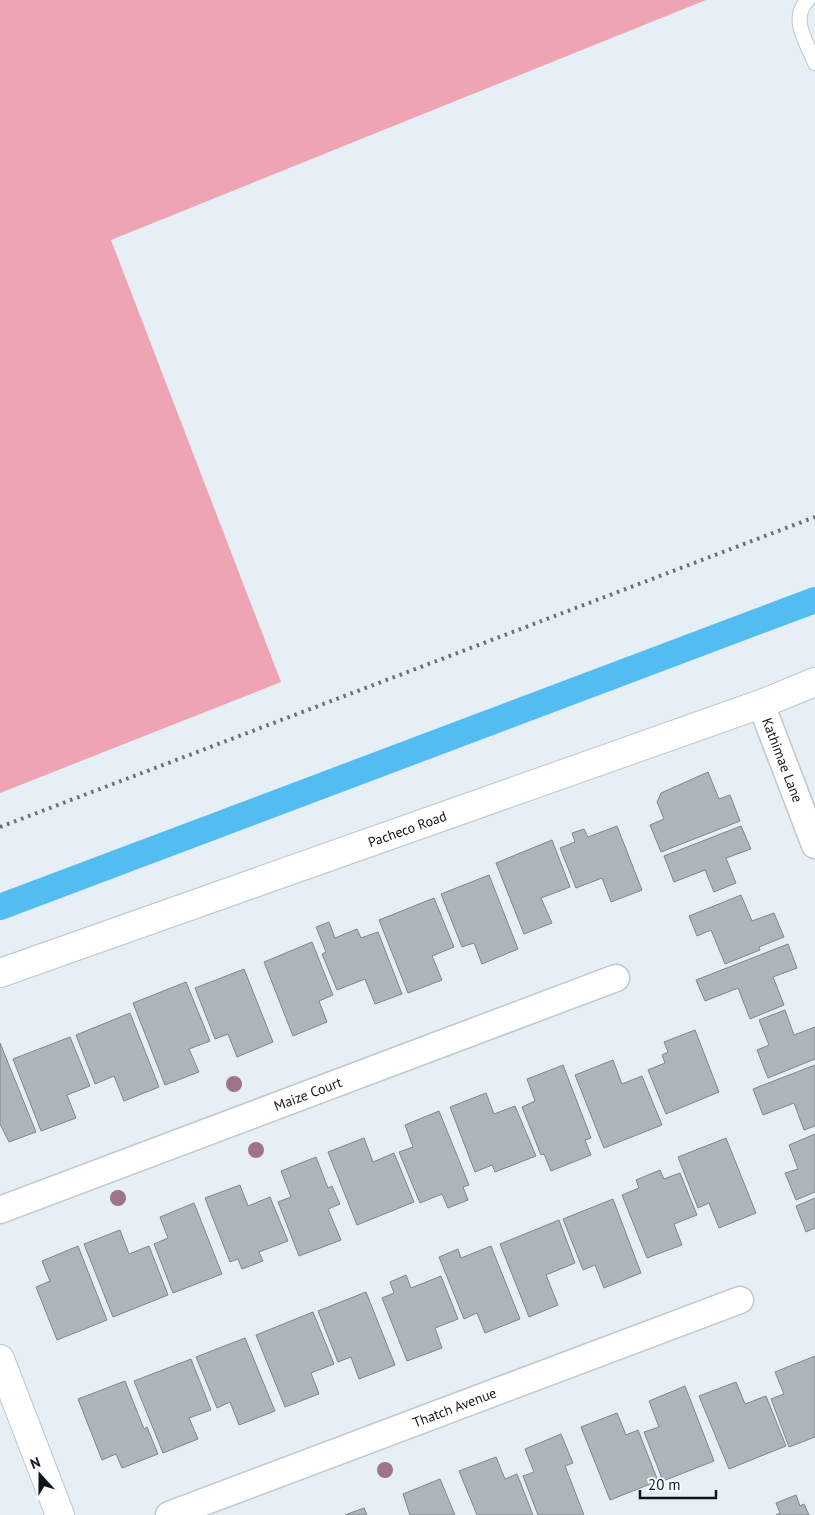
<svg xmlns="http://www.w3.org/2000/svg" width="815" height="1515" viewBox="0 0 815 1515" font-family="'PT Sans',sans-serif">
  <rect width="100%" height="100%" fill="#e5eff5"/>
  <polygon fill="#eea4b3" points="0,0 706,0 111,240 281,682 0,793"/>
  <g fill="none" stroke-linecap="round" stroke-linejoin="round">
    <polyline stroke="#53bcf0" stroke-width="26" points="0,907 815,600"/>
  </g>
  <g fill="#abb5ba" stroke="#7e878c">
    <polygon points="708,772 719,799 730,795 740,821 661,852 650,825 664,819 657,802 661,793"/>
    <polygon points="617,826 642,890 611,902 602,878 576,888 560,848 575,842 572,833 584,829 588,837"/>
    <polygon points="741,826 751,849 726,858 736,883 714,892 705,870 674,882 664,856"/>
    <polygon points="552,840 570,887 541,898 552,923 524,934 496,863"/>
    <polygon points="489,875 518,949 482,964 474,943 462,947 441,894"/>
    <polygon points="741,895 752,921 774,913 784,937 759,947 760,950 725,964 711,930 697,936 689,916"/>
    <polygon points="434,898 454,947 432,956 442,980 408,993 379,920"/>
    <polygon points="329,922 335,938 357,929 361,938 378,932 402,994 375,1004 365,979 337,990 322,954 326,952 316,927"/>
    <polygon points="312,942 333,995 319,1001 327,1022 293,1036 264,962"/>
    <polygon points="788,944 797,968 773,977 784,1005 750,1019 738,988 705,1001 696,980"/>
    <polygon points="244,969 273,1042 237,1057 228,1034 215,1039 195,988"/>
    <polygon points="186,982 210,1041 189,1049 199,1072 165,1085 133,1003"/>
    <polygon points="785,1010 794,1035 815,1027 815,1059 768,1078 757,1050 769,1045 759,1020"/>
    <polygon points="130,1013 159,1087 124,1101 114,1076 95,1084 76,1035"/>
    <polygon points="695,1030 719,1092 666,1114 648,1070 665,1063 662,1055 668,1052 664,1042"/>
    <polygon points="70,1037 90,1086 67,1095 76,1118 41,1131 13,1059"/>
    <polygon points="0,1043 36,1132 9,1142 0,1124"/>
    <polygon points="613,1060 622,1084 642,1076 662,1125 604,1148 575,1075"/>
    <polygon points="563,1065 591,1138 585,1140 591,1155 551,1171 544,1154 541,1155 522,1107 535,1101 527,1079"/>
    <polygon points="815,1065 815,1126 804,1130 794,1103 763,1115 753,1089"/>
    <polygon points="486,1093 494,1114 515,1106 536,1156 495,1172 492,1165 475,1172 450,1107"/>
    <polygon points="439,1111 469,1185 463,1187 468,1200 448,1208 442,1194 420,1203 399,1152 413,1147 405,1125"/>
    <polygon points="815,1134 815,1192 796,1200 785,1173 798,1169 789,1145"/>
    <polygon points="364,1138 373,1162 394,1153 414,1202 357,1225 328,1152"/>
    <polygon points="726,1138 756,1213 719,1228 709,1203 698,1208 678,1157"/>
    <polygon points="316,1157 328,1188 332,1186 340,1204 328,1209 341,1240 299,1256 278,1202 291,1197 281,1171"/>
    <polygon points="660,1170 664,1179 680,1173 697,1215 674,1224 682,1245 647,1258 622,1195 639,1188 636,1180"/>
    <polygon points="240,1185 248,1206 270,1197 288,1241 259,1252 263,1261 242,1269 238,1259 230,1262 205,1198"/>
    <polygon points="815,1198 815,1228 806,1232 796,1206"/>
    <polygon points="613,1199 641,1273 604,1288 595,1265 583,1270 563,1219"/>
    <polygon points="194,1203 222,1274 173,1293 154,1244 168,1238 160,1217"/>
    <polygon points="559,1220 575,1263 546,1275 558,1305 529,1317 500,1244"/>
    <polygon points="120,1230 129,1254 149,1246 168,1295 113,1317 84,1244"/>
    <polygon points="78,1246 107,1320 57,1340 36,1287 50,1281 42,1261"/>
    <polygon points="491,1246 520,1319 485,1333 477,1313 464,1319 439,1257 458,1249 461,1258"/>
    <polygon points="406,1275 411,1288 441,1276 458,1319 435,1328 442,1348 407,1361 382,1298 394,1293 390,1282"/>
    <polygon points="366,1292 395,1365 359,1379 351,1357 338,1362 318,1311"/>
    <polygon points="313,1312 334,1364 311,1373 319,1394 285,1407 256,1335"/>
    <polygon points="245,1338 275,1411 239,1425 230,1402 217,1408 196,1357"/>
    <polygon points="815,1356 815,1437 789,1447 771,1399 784,1394 775,1372"/>
    <polygon points="191,1359 211,1410 189,1418 198,1439 163,1453 134,1381"/>
    <polygon points="125,1381 144,1429 147,1427 158,1454 122,1468 116,1454 102,1460 78,1399"/>
    <polygon points="736,1382 745,1404 766,1396 786,1446 729,1469 699,1396"/>
    <polygon points="685,1386 714,1461 663,1481 644,1432 659,1427 649,1401"/>
    <polygon points="617,1413 626,1435 638,1430 658,1481 610,1500 581,1427"/>
    <polygon points="561,1434 573,1463 565,1466 584,1515 538,1515 523,1476 534,1472 525,1449"/>
    <polygon points="496,1457 505,1479 517,1474 533,1515 477,1515 459,1471"/>
    <polygon points="440,1479 455,1515 410,1515 403,1494"/>
    <polygon points="796,1495 800,1506 804,1504 809,1515 776,1515 780,1513 776,1503"/>
    <polygon points="364,1508 367,1515 345,1515"/>
  </g>
  <g fill="none" stroke-linecap="round" stroke-linejoin="round">
    <g stroke="#bec7cd" stroke-width="16">
      <path id="service" d="M 808,0 C 789,18 807,43 815,63"/>
    </g>
    <g stroke="#bec7cd" stroke-width="29">
      <g id="minor">
        <path id="s1" d="M 761,704 L 815,845"/>
        <path id="s2" d="M 0,1210 L 616,978"/>
        <path id="s3" d="M 169,1515 L 740,1300"/>
      </g>
    </g>
    <g stroke="#bec7cd" stroke-width="30">
      <g id="tertiary">
        <path id="s4" d="M 0,973 L 761,704 L 815,682"/>
        <polyline points="0,1359 60,1515"/>
      </g>
    </g>
    <use href="#service" stroke="#fff" stroke-width="14"/>
    <use href="#minor" stroke="#fff" stroke-width="26"/>
    <use href="#tertiary" stroke="#fff" stroke-width="28"/>
    <polyline stroke="#696f72" stroke-width="4" stroke-dasharray="2.5 5" stroke-linecap="butt" points="0,827 815,517"/>
  </g>
  <g fill="#a07488">
    <circle cx="234" cy="1084" r="8"/>
    <circle cx="256" cy="1150" r="8"/>
    <circle cx="118" cy="1198" r="8"/>
    <circle cx="385" cy="1470" r="8"/>
  </g>
  <g text-anchor="middle" stroke-width="4" stroke-linejoin="round" paint-order="stroke">
    <g font-size="14" fill="#131618" stroke="#f7fbfe">
      <text dy="5" stroke="none"><textPath href="#s1" startOffset="60">Kathimae Lane</textPath></text>
      <text dy="5" stroke="none"><textPath href="#s4" startOffset="432">Pacheco Road</textPath></text>
      <text dy="5" stroke="none"><textPath href="#s2" startOffset="329">Maize Court</textPath></text>
      <text dy="5" stroke="none"><textPath href="#s3" startOffset="305">Thatch Avenue</textPath></text>
    </g>
  </g>
  <g transform="translate(40 1475) rotate(339)" stroke="#f7fbfe" stroke-width="4" paint-order="stroke">
  <path d="M0-4L9 19L0 12L-9 19Z" fill="#131618"/>
  <text y="-8" font-size="14" font-weight="bold" text-anchor="middle" fill="#131618">N</text>
  </g>
  <path d="M640 1490v8h76v-8" fill="none" stroke="#131618" stroke-width="2.5"/>
  <text x="648" y="1490" font-size="15" fill="#131618" stroke="#f7fbfe" stroke-width="4" paint-order="stroke">20 m</text>
</svg>
